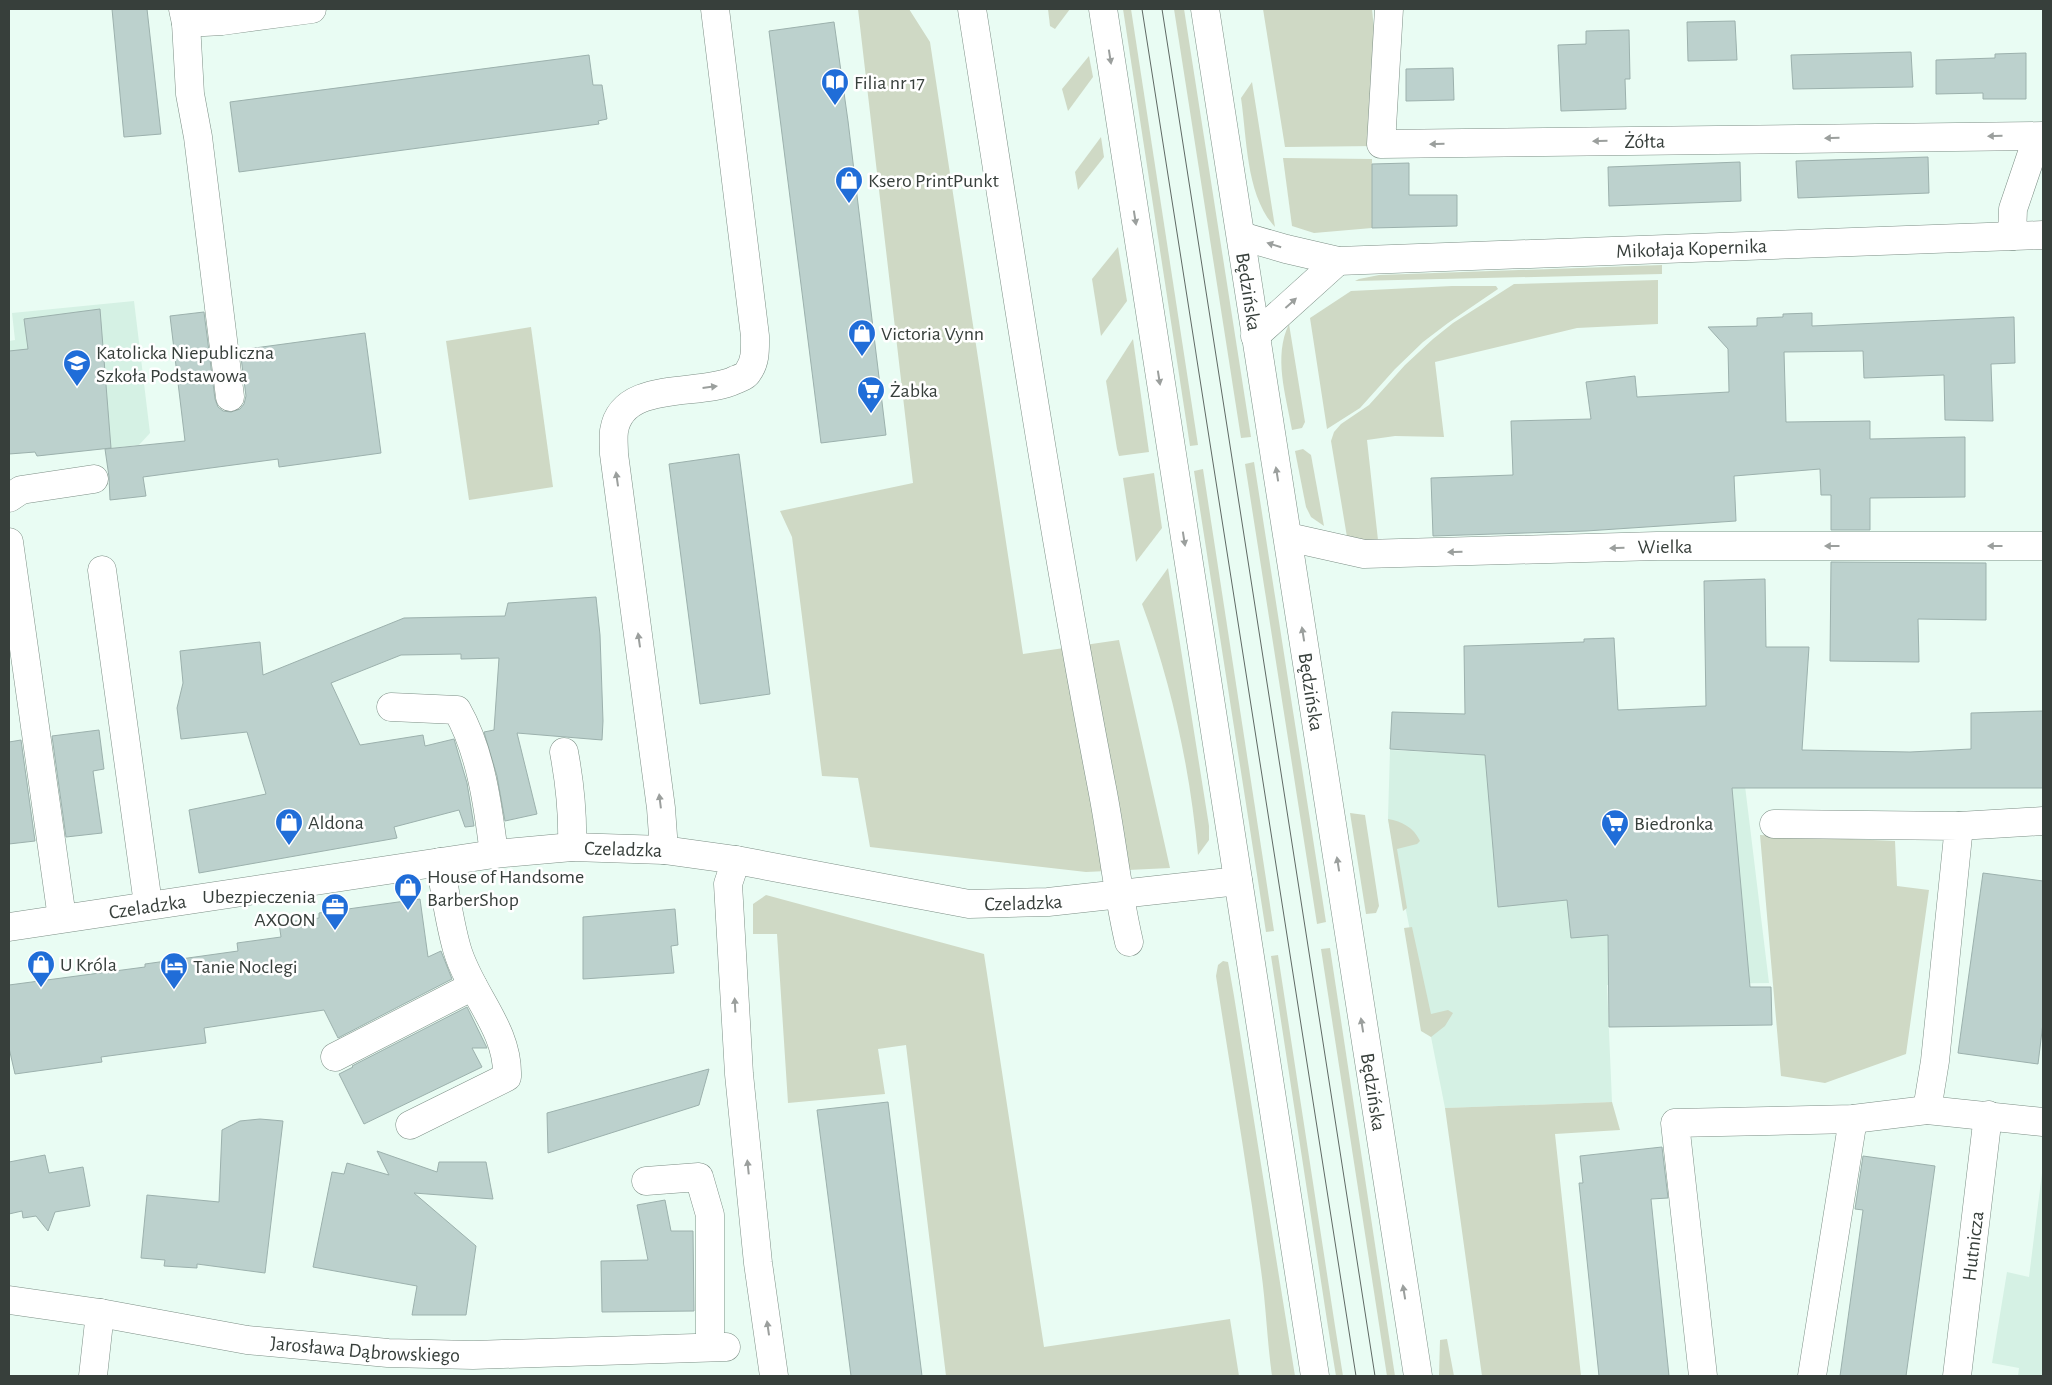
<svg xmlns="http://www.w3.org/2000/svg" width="2052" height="1385" viewBox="0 0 2052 1385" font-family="'Alegreya Sans',sans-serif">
  <rect width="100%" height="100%" fill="#e9fcf3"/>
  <g fill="#d5f1e4">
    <polygon points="134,301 150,433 139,445 37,456 35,452 9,454 9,341 15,340 12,313"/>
    <polygon points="1390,750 1465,754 1599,756 1741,753 1769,983 1607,985 1612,1102 1445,1108 1388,819"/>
    <polygon points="2043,1165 2043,1376 2018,1376 2019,1368 1992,1363 2007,1272 2029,1277"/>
  </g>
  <g fill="#cfd9c5">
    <polygon points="858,9 909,9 930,42 1023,654 1119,640 1170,868 1086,872 870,847 858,778 822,776 792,537 780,511 913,483"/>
    <polygon points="1048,9 1070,9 1055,29 1050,26"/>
    <polygon points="1123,9 1131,9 1198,445 1190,446"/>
    <polygon points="1174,9 1184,9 1251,437 1241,438"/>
    <polygon points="1263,9 1372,9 1375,39 1377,146 1285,147"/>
    <polygon points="1089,56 1093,77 1068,111 1062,89"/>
    <path d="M 1252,82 L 1275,227 C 1246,196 1247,139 1241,98 Z"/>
    <polygon points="1101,137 1104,157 1078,190 1075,172"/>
    <polygon points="1283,158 1372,159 1372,228 1314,233 1292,226"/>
    <polygon points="1118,247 1127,301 1101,336 1092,279"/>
    <polygon points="1662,265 1662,274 1355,281 1359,279 1379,275"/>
    <polygon points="1658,280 1658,324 1577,328 1435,362 1444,437 1395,436 1367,440 1378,540 1361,541 1347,537 1331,441 1334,432 1341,424 1369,405 1405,365 1433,339 1453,323 1514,284"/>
    <polygon points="1452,286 1496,286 1498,289 1448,323 1423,342 1395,369 1360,408 1327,429 1310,318 1351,291"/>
    <path d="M 1289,324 L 1305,422 L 1302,428 L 1292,430 C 1286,395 1273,357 1289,324 Z"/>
    <polygon points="531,327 553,487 469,500 446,341"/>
    <polygon points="1133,339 1149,452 1119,456 1117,449 1106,381"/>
    <polygon points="1303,449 1311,455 1324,526 1311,517 1306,507 1295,451"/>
    <polygon points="1254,462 1326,922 1317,924 1245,464"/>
    <polygon points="1203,469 1274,931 1266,932 1194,471"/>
    <polygon points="1154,473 1162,528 1136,562 1123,478"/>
    <path d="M 1168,568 L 1209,826 L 1209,840 L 1198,855 C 1190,769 1172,685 1142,604 Z"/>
    <polygon points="1350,813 1365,815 1379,906 1376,913 1366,914"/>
    <path d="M 1388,819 C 1402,821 1414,828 1420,841 L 1417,844 L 1397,849 L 1407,908 L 1403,911 Z"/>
    <polygon points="1760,835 1895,841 1897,886 1929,890 1906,1054 1825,1083 1781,1076"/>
    <polygon points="766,895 984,954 1044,1347 1230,1319 1239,1376 946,1376 906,1045 878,1049 885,1094 788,1103 777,934 753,934 753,904"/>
    <polygon points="1412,927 1431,1014 1448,1010 1453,1013 1445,1026 1431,1037 1421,1031 1404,928"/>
    <polygon points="1330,948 1395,1376 1387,1376 1321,949"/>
    <polygon points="1278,955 1335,1326 1343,1376 1336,1376 1328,1327 1271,956"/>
    <path d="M 1223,961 L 1228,962 L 1234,996 L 1295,1376 L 1272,1376 C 1267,1341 1266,1305 1261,1270 C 1248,1172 1231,1074 1216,976 L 1218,965 Z"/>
    <polygon points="1612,1102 1620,1130 1555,1134 1581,1376 1482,1376 1445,1108"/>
    <polygon points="1447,1339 1454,1376 1439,1376 1440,1340"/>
  </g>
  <g fill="#bcd1cd" stroke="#9cb1ad">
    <polygon points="112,9 147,9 161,134 124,137"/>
    <polygon points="1735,21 1737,60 1688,61 1687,22"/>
    <polygon points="834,22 848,121 886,435 821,443 769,31"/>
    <polygon points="1629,30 1630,79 1625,79 1626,109 1561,111 1558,45 1586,44 1586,31"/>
    <polygon points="1911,52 1913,87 1793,89 1791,55"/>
    <polygon points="2026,53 2026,99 1983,99 1983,93 1936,94 1936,60 1995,58 1995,54"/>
    <polygon points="589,55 593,85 602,85 607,119 598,121 599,124 239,172 230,102"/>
    <polygon points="1453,68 1454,100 1406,101 1406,69"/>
    <polygon points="1928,157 1929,193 1798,198 1796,161"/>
    <polygon points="1740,162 1741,201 1609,206 1608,167"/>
    <polygon points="1409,163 1409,195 1457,195 1457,226 1372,228 1372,164"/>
    <polygon points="100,309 111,448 37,456 35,452 9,454 9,351 28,349 24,319"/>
    <polygon points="204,312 215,399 218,407 223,411 231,412 240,409 244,404 246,396 240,350 365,333 381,453 279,467 278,459 143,477 146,496 110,500 109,477 105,449 185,441 170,316"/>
    <polygon points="1812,313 1812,326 2014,317 2015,363 1991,364 1993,421 1945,420 1944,375 1864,378 1863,351 1784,352 1786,422 1870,421 1870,439 1965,437 1965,497 1870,498 1870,530 1831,530 1831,495 1821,495 1820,469 1734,476 1736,521 1586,531 1433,536 1431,478 1513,475 1511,421 1591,419 1586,382 1635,376 1637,397 1729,392 1728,349 1708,327 1757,326 1757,318 1783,317 1783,314"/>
    <polygon points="739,454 770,694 700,704 669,464"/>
    <polygon points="1831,562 1986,563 1986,620 1918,619 1919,662 1830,661"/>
    <polygon points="1765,579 1766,647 1809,647 1802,750 1910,752 1971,749 1971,713 2043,711 2043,788 1732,788 1750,987 1771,987 1772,1025 1609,1027 1608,935 1571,938 1567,900 1498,907 1485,755 1390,749 1392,712 1465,714 1464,646 1584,642 1584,639 1614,638 1618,710 1706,706 1704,581"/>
    <polygon points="596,597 600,635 603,721 602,740 517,733 537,814 505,821 497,776 484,732 494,730 499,658 461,659 461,654 401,655 331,683 360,745 423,735 425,746 454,739 467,783 474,826 465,827 459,810 394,827 397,838 199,873 189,810 266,794 247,732 181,739 177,708 183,683 180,651 260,642 263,675 404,618 505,616 508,603"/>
    <polygon points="99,730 104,769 93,771 102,833 66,837 52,736"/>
    <polygon points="21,740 35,841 9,844 9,742"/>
    <polygon points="1983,873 2043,881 2043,1023 2038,1064 1958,1053"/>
    <polygon points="420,899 428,957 441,951 452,979 338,1038 324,1010 204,1028 206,1043 101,1057 102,1062 15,1074 9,1048 9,985 145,967 145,964 238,951 237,943 281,937 279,923 319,918 319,913"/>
    <polygon points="675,909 678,945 671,946 674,973 583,979 583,917"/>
    <polygon points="467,1007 487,1048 472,1048 482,1067 364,1124 339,1074 353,1067 352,1066"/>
    <polygon points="709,1069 699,1105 548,1153 547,1113"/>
    <polygon points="888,1102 922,1376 851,1376 817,1110"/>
    <polygon points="260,1119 283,1121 265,1273 197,1264 197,1268 164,1266 165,1260 141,1258 147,1195 219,1202 222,1130 240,1121"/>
    <polygon points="1662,1147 1668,1198 1651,1199 1669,1376 1599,1376 1579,1183 1583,1183 1580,1156"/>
    <polygon points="377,1151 437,1172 439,1162 486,1162 493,1199 414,1193 476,1246 466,1315 412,1315 417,1286 313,1267 332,1172 344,1174 347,1163 389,1175"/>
    <polygon points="45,1155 49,1173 83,1167 90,1206 55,1212 48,1231 36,1216 23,1218 22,1211 9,1214 9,1162"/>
    <polygon points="1863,1156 1935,1166 1906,1376 1840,1376 1863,1210 1855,1209"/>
    <polygon points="665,1200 671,1231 693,1231 694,1311 602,1312 601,1261 648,1260 637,1205"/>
  </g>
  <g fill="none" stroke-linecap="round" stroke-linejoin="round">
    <g stroke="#7d8f86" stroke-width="29">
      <g id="minor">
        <polyline points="183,9 186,23 222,21 312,9"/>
        <path d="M 972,9 C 1013,269 1052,529 1102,788 C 1112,839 1117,891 1129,942"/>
        <polyline points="1103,9 1315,1376"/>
        <path id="s1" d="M 1205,9 L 1418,1376"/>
        <path id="s2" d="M 1389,9 L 1381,144 L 2043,136"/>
        <polyline points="186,23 190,94 198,137 230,397"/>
        <path id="s3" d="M 1241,236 L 1286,249 L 1338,261 L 2043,235"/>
        <polyline points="2012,236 2013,209 2032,153 2043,142"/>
        <polyline points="1255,336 1338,261"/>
        <polyline points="9,498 21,490 94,479"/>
        <path id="s4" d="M 1288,537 L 1364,554 L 1657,546 L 2043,546"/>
        <polyline points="9,542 62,918"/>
        <polyline points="102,570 148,904"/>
        <path d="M 391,707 L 457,710 C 481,752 488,806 494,854"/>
        <path d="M 564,752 C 570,784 573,815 572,847"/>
        <polyline points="1774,824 1959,826 1935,1061 1927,1110"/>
        <polyline points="1959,826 2043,821"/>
        <path d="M 664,850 L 661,808 L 614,454 C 614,447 613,439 614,431 C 622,379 701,397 735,380 C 740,378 746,376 748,372 C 756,361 755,349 755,336 L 715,9"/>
        <polyline points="736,860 728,884 739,1074 758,1263 774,1376"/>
        <path id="s5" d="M 9,927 L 494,854 L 572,847 L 664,850 L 736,860 L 969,904 L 1048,902 L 1238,881"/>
        <polyline points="335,1057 473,986"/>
        <path d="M 410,1125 L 507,1077 C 509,1029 470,994 457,949 C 449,921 445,891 440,862"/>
        <polyline points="646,1181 699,1177 710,1215 710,1347"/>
        <path id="s6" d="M 9,1300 L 100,1313 L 247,1340 L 388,1353 L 473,1355 L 726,1347"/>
        <polyline points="93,1376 100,1313"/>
        <polyline points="1703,1376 1675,1123 1853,1119 1927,1110 2043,1122"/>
        <polyline points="1812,1376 1853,1119"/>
        <path id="s7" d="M 1957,1376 L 1988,1115"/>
      </g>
    </g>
    <use href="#minor" stroke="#fff" stroke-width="28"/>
    <g stroke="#5f6964" stroke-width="1">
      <polyline points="1142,9 1356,1376"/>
      <polyline points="1162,9 1375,1376"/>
    </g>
  </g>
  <defs><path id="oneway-solid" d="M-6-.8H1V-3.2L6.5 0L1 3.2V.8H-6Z" transform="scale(1.25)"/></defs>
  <g fill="#9b9f9d">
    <use href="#oneway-solid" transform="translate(1110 57) rotate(81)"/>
    <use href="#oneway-solid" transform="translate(1995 136) rotate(179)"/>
    <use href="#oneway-solid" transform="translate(1832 138) rotate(179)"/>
    <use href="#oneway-solid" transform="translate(1600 141) rotate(179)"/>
    <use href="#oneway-solid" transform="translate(1437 144) rotate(179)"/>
    <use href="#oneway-solid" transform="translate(1135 218) rotate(81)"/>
    <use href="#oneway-solid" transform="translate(1274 245) rotate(-163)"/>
    <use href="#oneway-solid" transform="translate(1291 303) rotate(-42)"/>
    <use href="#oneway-solid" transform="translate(1159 378) rotate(81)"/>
    <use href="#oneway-solid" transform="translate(710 387) rotate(-7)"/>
    <use href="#oneway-solid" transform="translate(1277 474) rotate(-99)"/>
    <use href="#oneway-solid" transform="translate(617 479) rotate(-98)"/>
    <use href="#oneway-solid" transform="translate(1184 539) rotate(81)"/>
    <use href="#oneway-solid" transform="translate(1832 546) rotate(180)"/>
    <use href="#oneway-solid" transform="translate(1995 546) rotate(180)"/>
    <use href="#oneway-solid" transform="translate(1617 548) rotate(178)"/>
    <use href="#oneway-solid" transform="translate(1455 552) rotate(178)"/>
    <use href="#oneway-solid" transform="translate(1303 634) rotate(-99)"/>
    <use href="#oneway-solid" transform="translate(639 640) rotate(-98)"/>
    <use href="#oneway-solid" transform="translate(660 801) rotate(-97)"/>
    <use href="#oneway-solid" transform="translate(1338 864) rotate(-99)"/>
    <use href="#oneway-solid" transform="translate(735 1005) rotate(-93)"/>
    <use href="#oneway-solid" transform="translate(1362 1025) rotate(-99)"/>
    <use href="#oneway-solid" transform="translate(748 1167) rotate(-96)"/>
    <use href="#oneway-solid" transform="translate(1404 1292) rotate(-99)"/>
    <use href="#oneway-solid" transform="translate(768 1328) rotate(-98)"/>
  </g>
  <defs>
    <g id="library-pin" transform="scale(1.4375)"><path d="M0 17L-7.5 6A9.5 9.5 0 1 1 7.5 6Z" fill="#206dd8" stroke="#fff"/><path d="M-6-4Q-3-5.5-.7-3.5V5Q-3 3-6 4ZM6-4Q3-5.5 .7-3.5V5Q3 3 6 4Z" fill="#fff"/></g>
    <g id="shop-pin" transform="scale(1.4375)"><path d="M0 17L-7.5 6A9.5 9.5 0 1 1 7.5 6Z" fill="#206dd8" stroke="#fff"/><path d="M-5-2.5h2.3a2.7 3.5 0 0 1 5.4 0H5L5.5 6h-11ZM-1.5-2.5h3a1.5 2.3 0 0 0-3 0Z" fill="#fff"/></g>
    <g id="school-pin" transform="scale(1.4375)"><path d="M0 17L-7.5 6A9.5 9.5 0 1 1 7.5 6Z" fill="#206dd8" stroke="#fff"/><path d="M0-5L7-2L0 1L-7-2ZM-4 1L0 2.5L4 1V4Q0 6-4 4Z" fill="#fff"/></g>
    <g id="supermarket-pin" transform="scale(1.4375)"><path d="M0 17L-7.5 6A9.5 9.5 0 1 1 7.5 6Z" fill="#206dd8" stroke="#fff"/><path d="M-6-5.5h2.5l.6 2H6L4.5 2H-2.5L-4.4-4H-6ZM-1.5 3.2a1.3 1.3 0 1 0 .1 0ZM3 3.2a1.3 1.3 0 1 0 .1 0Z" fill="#fff"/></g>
    <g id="office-pin" transform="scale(1.4375)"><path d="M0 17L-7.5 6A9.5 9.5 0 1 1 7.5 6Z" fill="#206dd8" stroke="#fff"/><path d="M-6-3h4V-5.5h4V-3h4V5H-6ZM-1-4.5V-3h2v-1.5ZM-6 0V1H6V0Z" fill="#fff"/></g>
    <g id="hotel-pin" transform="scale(1.4375)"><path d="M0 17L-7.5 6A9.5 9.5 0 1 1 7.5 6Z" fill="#206dd8" stroke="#fff"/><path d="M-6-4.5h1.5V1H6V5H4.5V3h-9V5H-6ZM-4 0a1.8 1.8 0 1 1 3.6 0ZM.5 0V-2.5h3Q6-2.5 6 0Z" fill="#fff"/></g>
  </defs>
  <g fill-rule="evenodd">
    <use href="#library-pin" x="835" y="82"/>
    <use href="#shop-pin" x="849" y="180"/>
    <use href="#shop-pin" x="862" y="333"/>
    <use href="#school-pin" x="77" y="363"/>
    <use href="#supermarket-pin" x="871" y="390"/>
    <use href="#shop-pin" x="289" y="822"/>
    <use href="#supermarket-pin" x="1615" y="823"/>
    <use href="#shop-pin" x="408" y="887"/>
    <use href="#office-pin" x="335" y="907"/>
    <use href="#shop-pin" x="41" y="964"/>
    <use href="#hotel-pin" x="174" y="966"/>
  </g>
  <g text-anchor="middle" stroke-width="5" stroke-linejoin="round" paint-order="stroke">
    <g font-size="20" fill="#373f3b" stroke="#fff" text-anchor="start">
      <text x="854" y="89">Filia nr 17</text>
      <text x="868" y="187">Ksero PrintPunkt</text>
      <text x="881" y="340">Victoria Vynn</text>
      <text x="96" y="359">Katolicka Niepubliczna<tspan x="96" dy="23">Szkoła Podstawowa</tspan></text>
      <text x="890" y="397">Żabka</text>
      <text x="308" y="829">Aldona</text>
      <text x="1634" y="830">Biedronka</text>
      <text x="427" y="883">House of Handsome<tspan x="427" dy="23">BarberShop</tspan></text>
      <text x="316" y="903" text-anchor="end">Ubezpieczenia<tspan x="316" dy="23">AXOON</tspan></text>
      <text x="60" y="971">U Króla</text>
      <text x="193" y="973">Tanie Noclegi</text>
    </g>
    <g font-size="20" fill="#373f3b" stroke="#fff">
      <text dy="7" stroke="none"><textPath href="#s2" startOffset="399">Żółta</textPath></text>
      <text dy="7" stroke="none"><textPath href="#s3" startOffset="454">Mikołaja Kopernika</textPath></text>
      <text dy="7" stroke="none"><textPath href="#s1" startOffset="286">Będzińska</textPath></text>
      <text dy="7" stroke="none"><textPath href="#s4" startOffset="379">Wielka</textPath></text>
      <text dy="7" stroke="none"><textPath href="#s1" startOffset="691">Będzińska</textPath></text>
      <text dy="7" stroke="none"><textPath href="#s5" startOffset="620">Czeladzka</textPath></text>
      <text dy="7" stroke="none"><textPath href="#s5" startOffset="1025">Czeladzka</textPath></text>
      <text dy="7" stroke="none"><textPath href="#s5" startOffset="140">Czeladzka</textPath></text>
      <text dy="7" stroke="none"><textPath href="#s1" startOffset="1096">Będzińska</textPath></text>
      <text dy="7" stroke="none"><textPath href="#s7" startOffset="131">Hutnicza</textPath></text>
      <text dy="7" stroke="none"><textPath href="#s6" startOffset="360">Jarosława Dąbrowskiego</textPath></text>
    </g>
  </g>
  <rect width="2052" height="1385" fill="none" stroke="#373f3b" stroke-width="20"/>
</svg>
